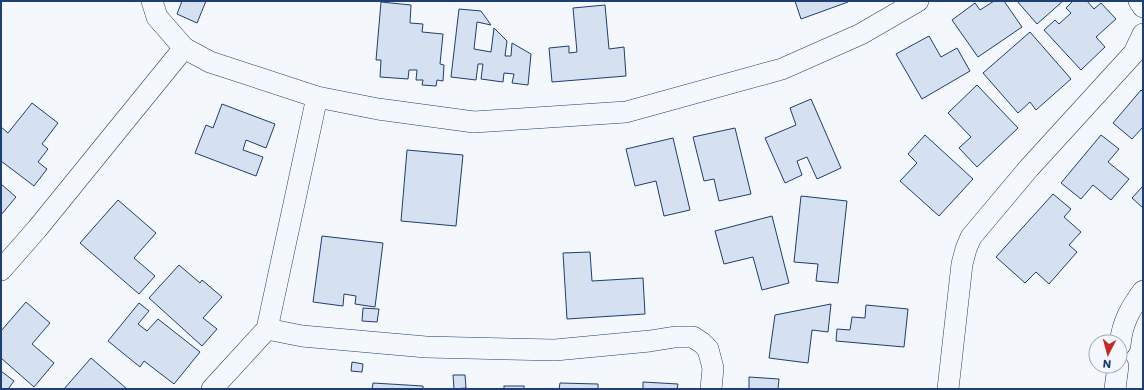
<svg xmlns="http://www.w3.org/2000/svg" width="1144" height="390" viewBox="0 0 1144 390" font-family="Poppins,sans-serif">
  <rect width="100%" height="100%" fill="#f4f7fb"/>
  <g fill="#d5e0f0" stroke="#1d3f73">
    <polygon points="182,1 206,1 197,23 177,14"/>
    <polygon points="795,1 848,1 848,2 801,19"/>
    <polygon points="994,1 1004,1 1022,27 978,57 952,20 975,3 980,10"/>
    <polygon points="1017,1 1063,1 1037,24"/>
    <polygon points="1073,1 1087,1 1094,9 1101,3 1116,19 1096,37 1105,47 1081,70 1044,30 1055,20 1059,24 1071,13 1066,8"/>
    <polygon points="381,2 411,5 410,23 423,24 422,32 443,34 440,64 444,65 443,81 437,80 436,86 422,85 423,80 416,80 417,70 409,70 408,79 380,77 381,60 376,60"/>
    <polygon points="605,5 609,49 624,47 626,76 552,82 549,48 569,46 569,53 577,52 573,8"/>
    <polygon points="459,9 481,11 491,25 477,22 474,49 491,52 494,28 507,41 505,56 511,56 512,43 531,54 528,85 512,83 514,74 504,73 503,82 481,79 483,64 478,64 476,80 451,77"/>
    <polygon points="1030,32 1071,79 1036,110 1030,102 1018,113 983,73"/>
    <polygon points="929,36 941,57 957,48 970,71 922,99 896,54"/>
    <polygon points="977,85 1018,128 977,167 959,148 971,137 948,113"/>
    <polygon points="1141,90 1143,92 1143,127 1132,139 1113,123"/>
    <polygon points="811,99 841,168 817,179 807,157 797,161 802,175 785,183 765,138 796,125 790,108"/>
    <polygon points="32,103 58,123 42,144 48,149 38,162 47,169 34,186 1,161 1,127 8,133"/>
    <polygon points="222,104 275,124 266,148 246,140 243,150 263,157 256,176 195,153 206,125 213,128"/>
    <polygon points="735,128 751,194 719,201 714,179 704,181 693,137"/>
    <polygon points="925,135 973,179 939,216 900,181 917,163 908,154"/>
    <polygon points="1101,135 1119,149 1108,162 1129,179 1111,200 1093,185 1081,199 1061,183"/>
    <polygon points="673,138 690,210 664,216 656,181 635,186 626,149"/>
    <polygon points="407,150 463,155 456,226 401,221"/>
    <polygon points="1,184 16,197 1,215"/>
    <polygon points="1143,186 1143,208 1132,198"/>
    <polygon points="1053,194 1071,209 1064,217 1081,232 1069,245 1077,252 1049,284 1036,272 1025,283 996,257"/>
    <polygon points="801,196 847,201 838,283 816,281 818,264 794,262"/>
    <polygon points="118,200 156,233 134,258 155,276 139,294 80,243"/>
    <polygon points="772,216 789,283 762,290 753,257 724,264 715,231"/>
    <polygon points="322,236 383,243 375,307 355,304 356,296 344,294 343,306 313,302"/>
    <polygon points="590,252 592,281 643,278 645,314 567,319 563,253"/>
    <polygon points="179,265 200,283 202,280 222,297 203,318 217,329 202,346 149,298"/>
    <polygon points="26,302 50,323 32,344 54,363 34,387 1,358 1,331"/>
    <polygon points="139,303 149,311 138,324 147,331 158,319 200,352 174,384 144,361 140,367 108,341"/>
    <polygon points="831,304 828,332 812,330 808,363 769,358 775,315"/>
    <polygon points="866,305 908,309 904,347 836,341 837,329 850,330 852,317 865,318"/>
    <polygon points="363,308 379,309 377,322 362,321"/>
    <polygon points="91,358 127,389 64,389"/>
    <polygon points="352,362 363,364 362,372 351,371"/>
    <polygon points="1,371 14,381 8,389 1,389"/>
    <polygon points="453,375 465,375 466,388 454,389"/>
    <polygon points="749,377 779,379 778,389 749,389"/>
    <polygon points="643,382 678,384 677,389 643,389"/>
    <polygon points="373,383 423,386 423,389 372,389"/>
    <polygon points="560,383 598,384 598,389 559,389"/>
    <rect x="504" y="386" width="20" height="3"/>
  </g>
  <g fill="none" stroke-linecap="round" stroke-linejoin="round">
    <g stroke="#1d3f73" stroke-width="22">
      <g id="minor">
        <polyline points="152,1 157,17 184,48 210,62 317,97 378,109 474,122 626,112 782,69 861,34 918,1"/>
        <polyline points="1139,1 1143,7"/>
        <polyline points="1,270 37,229 184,48"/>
        <polyline points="267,329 302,336 426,347 555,350 650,341 675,337 693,337 702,343 708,349 713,368 711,389"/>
        <path d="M 1120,345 C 1122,323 1130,309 1143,291"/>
        <polyline points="212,389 267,329 317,97"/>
        <polyline points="948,389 962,264 966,249 971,237 1029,168 1134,53 1143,34"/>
        <polyline points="1115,389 1118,366"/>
      </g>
    </g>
    <use href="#minor" stroke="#f4f7fb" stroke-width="21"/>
  </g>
  <rect width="1144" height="390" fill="none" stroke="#1d3f73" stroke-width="4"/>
  <g transform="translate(1108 354) rotate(186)"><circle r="19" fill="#f4f7fb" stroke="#9eadc5"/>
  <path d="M0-3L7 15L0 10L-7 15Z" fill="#c62828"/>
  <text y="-6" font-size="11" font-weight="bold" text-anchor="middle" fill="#1d3f73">N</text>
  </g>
</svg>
